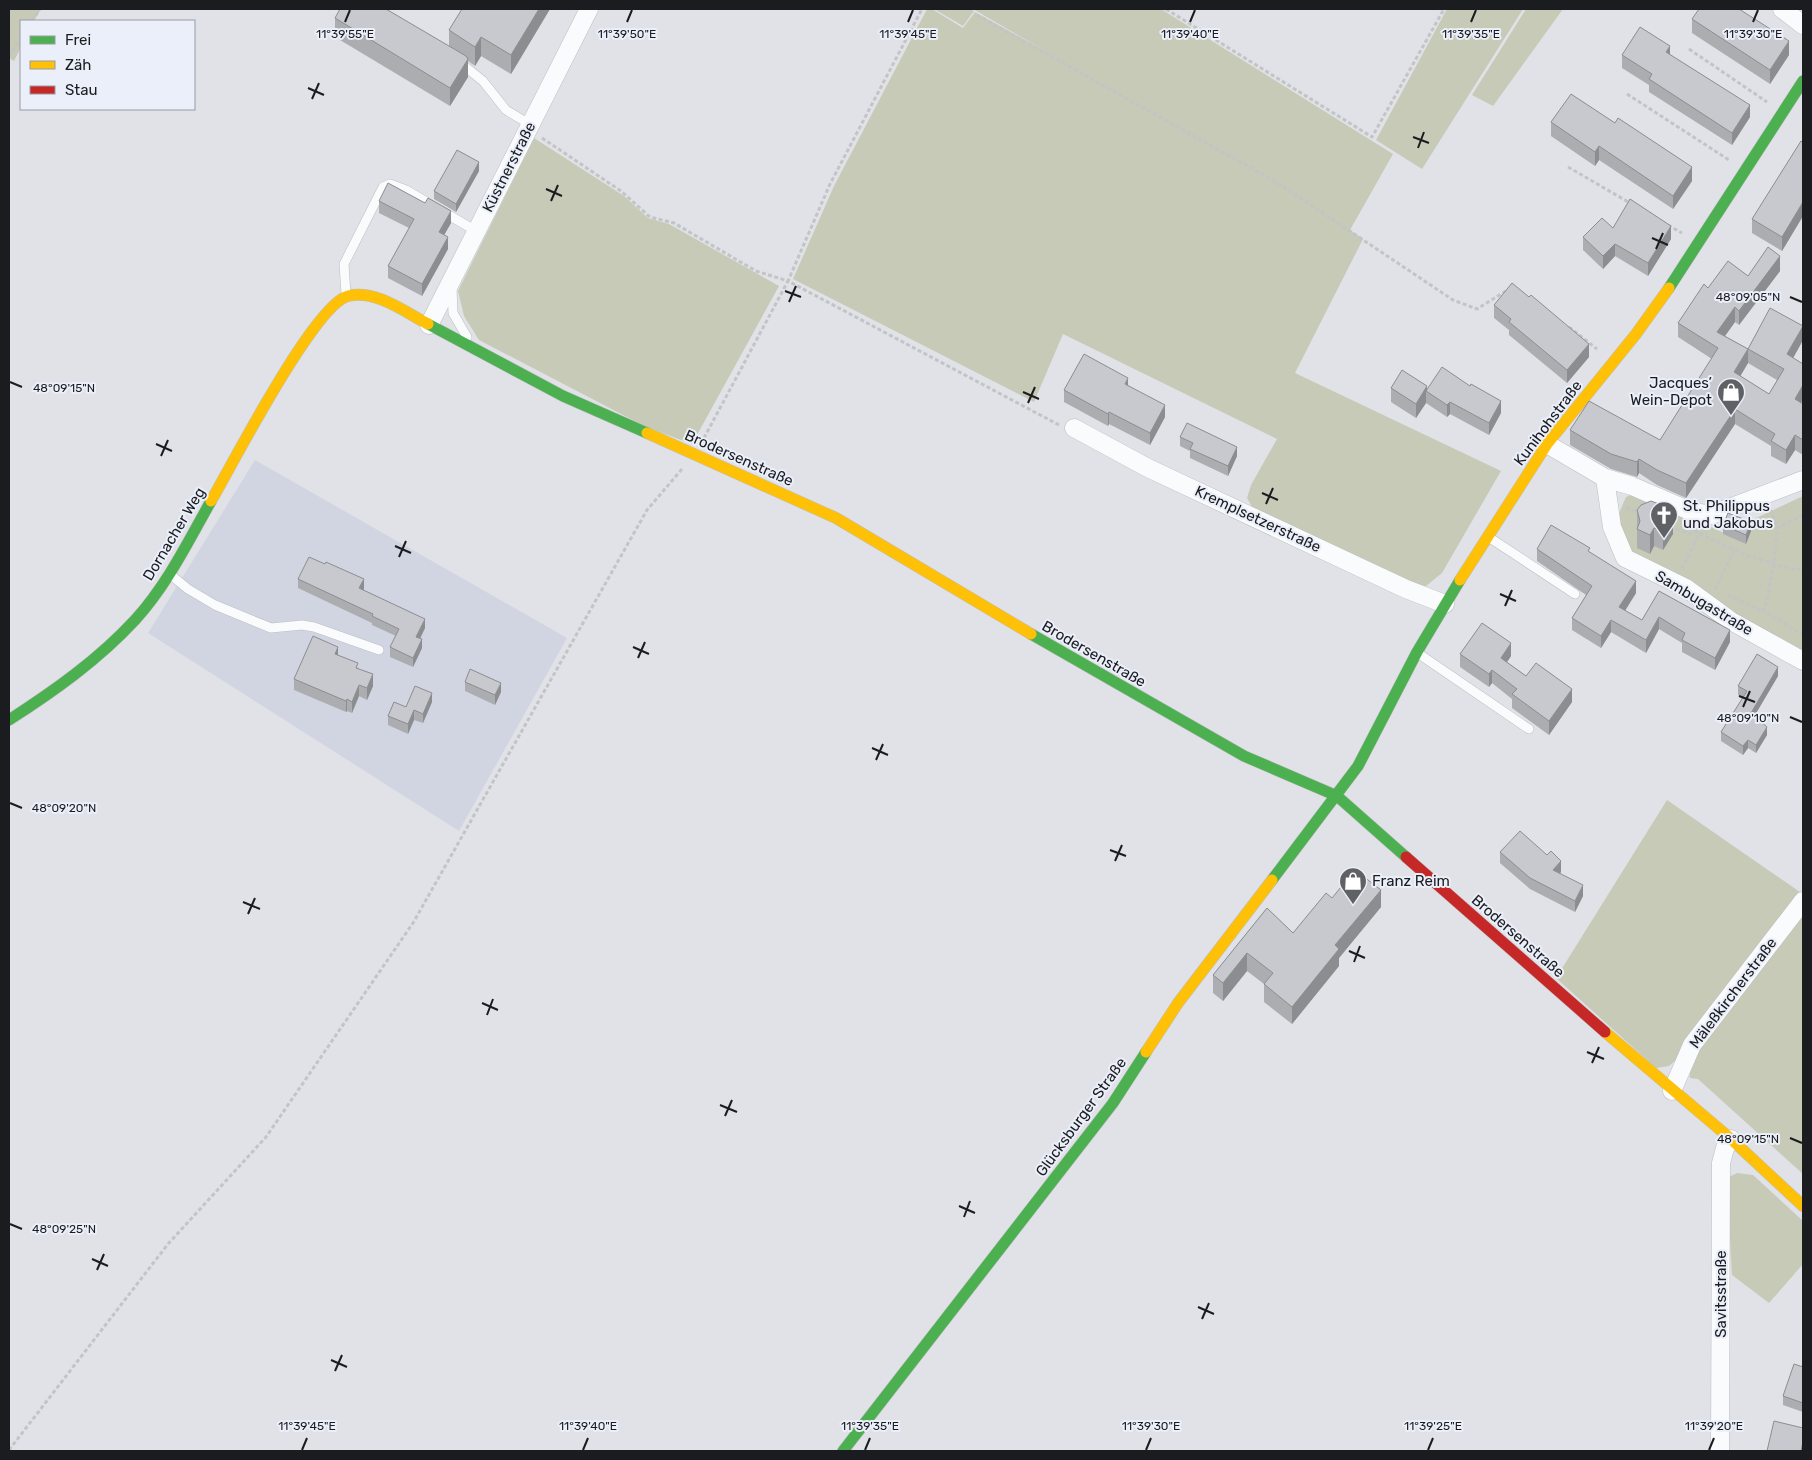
<svg xmlns="http://www.w3.org/2000/svg" width="1812" height="1460" viewBox="0 0 1812 1460" font-family="Rubik,sans-serif">
  <rect width="100%" height="100%" fill="#e0e2e8"/>
  <polygon fill="#d1d5e2" points="255,460 567,638 459,831 148,633"/>
  <g fill="#c7cab6">
    <polygon points="9,9 41,9 34,21 21,21 21,47 14,61 9,58"/>
    <polygon points="927,9 932,9 963,28 975,12 1045,51 973,9 1161,9 1393,154 1350,230 1363,239 1295,373 1501,471 1442,573 1426,586 1411,587 1255,512 1247,498 1251,485 1277,439 1063,334 1034,402 793,279 834,186"/>
    <polygon points="934,9 970,9 974,11 963,26"/>
    <polygon points="1447,9 1523,9 1422,169 1376,140"/>
    <polygon points="1526,9 1563,9 1493,106 1472,95"/>
    <polygon points="534,138 624,196 648,218 669,224 779,286 692,444 646,427 479,340 464,316 458,291"/>
    <polygon points="1635,493 1724,533 1747,530 1752,520 1803,496 1803,653 1632,556 1616,520 1626,497"/>
    <polygon points="1667,800 1800,892 1696,1025 1679,1057 1669,1066 1656,1068 1556,978"/>
    <polygon points="1803,911 1803,1174 1698,1079 1690,1078 1690,1064 1696,1049"/>
    <polygon points="1737,1173 1753,1175 1803,1221 1803,1264 1769,1303 1732,1275 1727,1184 1729,1177"/>
  </g>
  <g fill="none" stroke-linecap="round" stroke-linejoin="round">
    <g stroke="#bdbec2" stroke-width="10">
      <g id="lane">
        <polyline points="458,61 483,81 506,110 531,125"/>
        <polyline points="452,288 453,313 467,337"/>
        <polyline points="346,294 344,264 383,187 390,184 406,190 476,231"/>
        <polyline points="1490,538 1575,594"/>
        <polyline points="172,576 188,589 215,605 271,628 302,625 314,627 379,650"/>
        <polyline points="1419,654 1529,729"/>
      </g>
    </g>
    <g stroke="#bdbec2" stroke-width="19">
      <g id="street">
        <polyline points="1782,9 1803,25"/>
        <polyline points="429,325 589,9"/>
        <polyline points="1074,428 1148,468 1406,589 1445,604"/>
        <polyline points="1547,444 1605,478 1632,486 1690,511 1711,515 1803,480"/>
        <polyline points="1605,478 1612,527 1625,558 1686,588 1731,621 1803,661"/>
        <polyline points="1672,1091 1692,1045 1803,901"/>
        <polyline points="1720,1451 1721,1163 1725,1148 1731,1139"/>
      </g>
    </g>
    <g stroke="#bdbec2" stroke-width="12">
      <g id="fast">
        <polyline points="1669,288 1803,81"/>
        <polyline points="428,324 563,396 647,433"/>
        <polyline points="1031,634 1244,756 1337,796 1406,857"/>
        <path d="M 9,720 C 54,691 98,660 135,620 C 167,585 188,542 211,501"/>
        <polyline points="1272,880 1358,766 1417,652 1460,580"/>
        <polyline points="843,1451 1113,1103 1146,1052"/>
      </g>
    </g>
    <g stroke="#bdbec2" stroke-width="12">
      <g id="slow">
        <polyline points="647,433 836,518 1031,634"/>
        <path d="M 211,501 C 232,465 314,305 348,296 C 375,289 405,312 428,324"/>
        <polyline points="1460,580 1547,444 1636,334 1669,288"/>
        <polyline points="1605,1032 1731,1139 1803,1206"/>
        <polyline points="1146,1052 1178,1003 1272,880"/>
      </g>
    </g>
    <g stroke="#bdbec2" stroke-width="12">
      <polyline id="jam" points="1406,857 1605,1032"/>
    </g>
    <g stroke="#c3c4c5" stroke-width="3" stroke-dasharray="4 2.5" stroke-linecap="butt">
      <polyline points="1166,9 1372,137 1444,9"/>
      <polyline points="977,15 1278,183 1453,300 1477,309 1509,289"/>
      <polyline points="32,21 40,9"/>
      <polyline points="1689,49 1767,102"/>
      <polyline points="9,56 21,37"/>
      <polyline points="1627,94 1729,160"/>
      <polyline points="542,138 621,191 650,217 674,223 756,271 788,281 830,184 922,9"/>
      <polyline points="1568,167 1630,203"/>
      <polyline points="1668,225 1682,233"/>
      <polyline points="1569,327 1597,349"/>
      <polyline points="704,438 788,281 1059,425"/>
      <polyline points="1626,508 1641,514"/>
      <polyline points="1770,509 1777,528"/>
      <polyline points="1803,515 1777,528 1774,565 1764,611 1803,635"/>
      <path d="M 1670,526 L 1690,534 L 1694,531 C 1729,548 1765,565 1803,570"/>
      <polyline points="1682,569 1700,532"/>
      <polyline points="1715,589 1735,549"/>
      <polyline points="1728,596 1764,611"/>
      <polyline points="9,1450 168,1244 266,1137 413,923 647,510 682,469"/>
    </g>
    <use href="#lane" stroke="#fafbfc" stroke-width="9"/>
    <use href="#street" stroke="#fafbfc" stroke-width="18"/>
    <use href="#fast" stroke="#4caf50" stroke-width="11"/>
    <use href="#slow" stroke="#ffc107" stroke-width="11"/>
    <use href="#jam" stroke="#c62828" stroke-width="11"/>
  </g>
  <g fill="#acadb1" fill-rule="evenodd">
    <polygon points="550,9 511,74 481,56 475,66 468,61 468,77 450,106 335,37 335,18 449,46 449,30"/>
    <polygon points="1692,19 1789,55 1770,84 1692,33"/>
    <polygon points="1622,55 1670,55 1750,117 1732,145 1649,92 1649,85 1622,68"/>
    <polygon points="1551,122 1692,181 1673,209 1599,160 1595,166 1551,136"/>
    <polygon points="1803,143 1803,216 1782,251 1752,233 1752,219"/>
    <polygon points="479,171 456,212 434,199 434,191"/>
    <polygon points="379,201 451,223 444,235 448,249 422,296 388,278 388,266 409,228 379,213"/>
    <polygon points="1613,228 1671,239 1648,276 1615,256 1603,269 1583,250 1583,237"/>
    <path d="M 1780,271 L 1739,325 L 1735,322 L 1725,336 L 1748,349 L 1803,340 L 1793,358 L 1803,364 L 1803,399 L 1801,403 L 1803,404 L 1803,455 L 1795,450 L 1786,464 L 1771,456 L 1771,446 L 1735,424 L 1686,498 L 1657,485 L 1639,473 L 1637,477 L 1611,469 L 1570,445 L 1570,430 L 1660,440 L 1712,359 L 1678,337 L 1678,323 L 1708,288 L 1748,276 ZM 1748,363 L 1777,380 L 1769,394 L 1740,376 Z"/>
    <polygon points="1494,305 1589,357 1567,383 1509,335 1509,330 1494,318"/>
    <polygon points="1128,385 1165,417 1150,445 1109,424 1108,426 1064,402 1064,390"/>
    <polygon points="1391,388 1427,389 1501,413 1489,435 1450,414 1447,417 1426,403 1416,418 1391,402"/>
    <polygon points="1180,437 1237,456 1228,476 1190,458 1190,451 1180,446"/>
    <polygon points="1659,509 1673,534 1663,550 1654,546 1650,554 1637,548 1637,510"/>
    <polygon points="1723,525 1751,531 1746,544 1723,534"/>
    <polygon points="1537,549 1590,552 1636,593 1625,611 1642,620 1659,591 1730,642 1715,670 1682,652 1682,643 1659,629 1646,653 1611,632 1601,648 1572,630 1572,618 1586,595 1537,561"/>
    <polygon points="298,579 364,589 363,590 425,628 420,639 422,648 413,667 390,657 390,647 396,636 372,625 372,623 298,588"/>
    <polygon points="1460,654 1511,656 1507,662 1526,676 1572,702 1549,735 1512,708 1512,699 1492,683 1489,687 1460,667"/>
    <polygon points="338,655 358,668 373,686 367,700 359,696 352,713 347,711 346,712 294,690 294,679"/>
    <polygon points="1778,676 1754,716 1767,735 1756,753 1748,748 1743,755 1721,741 1721,732 1743,698 1738,695 1738,686"/>
    <polygon points="465,682 501,692 495,705 465,691"/>
    <polygon points="432,702 423,723 414,720 408,734 388,725 388,716 406,707"/>
    <polygon points="1803,748 1803,763 1802,762 1802,749"/>
    <polygon points="1500,852 1547,855 1561,872 1560,873 1583,896 1575,912 1530,889 1500,863"/>
    <polygon points="1332,898 1381,907 1339,958 1339,966 1292,1024 1264,1002 1264,984 1247,971 1223,1001 1213,993 1213,975 1267,908 1293,933"/>
    <polygon points="1803,1367 1803,1412 1783,1405 1783,1396"/>
  </g>
  <g fill="#8c8d90">
    <polygon points="539,9 550,9 511,74 511,55"/>
    <polygon points="481,37 481,56 475,66 475,47"/>
    <polygon points="1789,41 1789,55 1770,84 1770,70"/>
    <polygon points="1670,46 1670,58 1666,52"/>
    <polygon points="468,59 468,77 450,106 450,88"/>
    <polygon points="1750,105 1750,117 1732,145 1732,133"/>
    <polygon points="1599,146 1599,160 1595,166 1595,152"/>
    <polygon points="479,162 479,171 456,212 456,204"/>
    <polygon points="1692,167 1692,181 1673,209 1673,196"/>
    <polygon points="1803,202 1803,216 1782,251 1782,237"/>
    <polygon points="451,211 451,223 439,244 439,232"/>
    <polygon points="1671,226 1671,239 1648,276 1648,263"/>
    <polygon points="448,237 448,249 422,296 422,284"/>
    <polygon points="1615,244 1615,256 1603,269 1603,256"/>
    <polygon points="1780,256 1780,271 1739,325 1739,311"/>
    <polygon points="1735,307 1735,322 1717,347 1717,332"/>
    <polygon points="1803,326 1803,340 1787,369 1787,354"/>
    <polygon points="1589,344 1589,357 1567,383 1567,370"/>
    <polygon points="1748,349 1748,363 1734,387 1734,372"/>
    <polygon points="1128,378 1128,390 1125,384"/>
    <polygon points="1803,385 1803,399 1795,413 1795,399"/>
    <polygon points="1427,386 1427,392 1426,391 1426,403 1416,418 1416,404"/>
    <polygon points="1501,401 1501,413 1489,435 1489,423"/>
    <polygon points="1450,402 1450,414 1447,417 1447,405"/>
    <polygon points="1165,405 1165,417 1150,445 1150,433"/>
    <polygon points="1735,409 1735,424 1686,498 1686,483"/>
    <polygon points="1109,412 1109,424 1108,426 1108,414"/>
    <polygon points="1795,435 1795,450 1786,464 1786,450"/>
    <polygon points="1237,447 1237,456 1228,476 1228,466"/>
    <polygon points="1639,459 1639,473 1637,477 1637,462"/>
    <polygon points="1673,516 1673,534 1663,550 1663,532"/>
    <polygon points="1751,522 1751,531 1746,544 1746,535"/>
    <polygon points="1654,528 1654,546 1650,554 1650,535"/>
    <polygon points="364,579 364,589 359,597 359,588"/>
    <polygon points="1636,581 1636,593 1619,620 1619,607"/>
    <polygon points="1659,617 1659,629 1646,653 1646,640"/>
    <polygon points="425,619 425,628 416,646 416,637"/>
    <polygon points="1611,620 1611,632 1601,648 1601,636"/>
    <polygon points="1730,630 1730,642 1715,670 1715,658"/>
    <polygon points="422,639 422,648 413,667 413,658"/>
    <polygon points="1511,643 1511,656 1501,671 1501,658"/>
    <polygon points="338,647 338,658 335,654"/>
    <polygon points="1778,667 1778,676 1751,722 1751,713"/>
    <polygon points="1492,670 1492,683 1489,687 1489,674"/>
    <polygon points="373,674 373,686 367,700 367,688"/>
    <polygon points="501,683 501,692 495,705 495,695"/>
    <polygon points="359,685 359,696 352,713 352,702"/>
    <polygon points="1572,689 1572,702 1549,735 1549,721"/>
    <polygon points="432,693 432,702 423,723 423,714"/>
    <polygon points="347,699 347,711 346,712 346,701"/>
    <polygon points="414,710 414,720 408,734 408,724"/>
    <polygon points="1767,727 1767,735 1756,753 1756,745"/>
    <polygon points="1748,740 1748,748 1743,755 1743,746"/>
    <polygon points="1561,861 1561,872 1553,881 1553,870"/>
    <polygon points="1583,885 1583,896 1575,912 1575,901"/>
    <polygon points="1381,890 1381,907 1339,958 1339,966 1292,1024 1292,1007 1335,945"/>
    <polygon points="1247,953 1247,971 1223,1001 1223,983"/>
    <polygon points="1803,1442 1803,1451 1801,1451"/>
  </g>
  <g fill="#c8c9ce" stroke="#8c8d90" fill-rule="evenodd">
    <polygon points="340,9 386,9 466,56 468,59 450,88 335,18"/>
    <polygon points="462,9 539,9 511,55 481,37 475,47 449,30"/>
    <polygon points="1699,9 1739,9 1789,41 1770,70 1692,19"/>
    <polygon points="1640,27 1670,46 1666,52 1750,105 1732,133 1649,79 1652,74 1622,55"/>
    <polygon points="1571,94 1615,123 1618,118 1692,167 1673,196 1599,146 1595,152 1551,122"/>
    <polygon points="1801,141 1803,143 1803,202 1782,237 1752,219"/>
    <polygon points="457,150 479,162 456,204 434,191"/>
    <polygon points="388,183 425,203 428,198 451,211 439,232 448,237 422,284 388,266 414,219 379,201"/>
    <polygon points="1630,199 1671,226 1648,263 1615,244 1603,256 1583,237 1602,218 1613,228"/>
    <path d="M 1768,247 L 1780,256 L 1739,311 L 1735,307 L 1717,332 L 1748,349 L 1770,308 L 1803,326 L 1787,354 L 1803,364 L 1803,385 L 1795,399 L 1803,404 L 1803,440 L 1795,435 L 1786,450 L 1771,441 L 1775,434 L 1735,409 L 1686,483 L 1657,470 L 1639,459 L 1637,462 L 1611,454 L 1570,430 L 1589,401 L 1660,440 L 1718,348 L 1678,323 L 1704,284 L 1708,288 L 1728,261 L 1748,276 ZM 1748,349 L 1784,369 L 1769,394 L 1734,372 Z"/>
    <polygon points="1512,283 1529,297 1531,295 1589,344 1567,370 1509,322 1511,319 1494,305"/>
    <polygon points="1084,354 1128,378 1125,384 1165,405 1150,433 1109,412 1108,414 1064,390"/>
    <polygon points="1442,367 1470,386 1471,384 1501,401 1489,423 1450,402 1447,405 1426,391"/>
    <polygon points="1402,370 1427,386 1416,404 1391,388"/>
    <polygon points="1187,423 1237,447 1228,466 1190,449 1193,443 1180,437"/>
    <polygon points="1651,501 1659,504 1659,508 1673,516 1663,532 1654,528 1650,535 1637,529 1640,521 1637,510 1641,505"/>
    <polygon points="1728,513 1751,522 1746,535 1723,525"/>
    <polygon points="1551,525 1590,548 1588,551 1636,581 1619,607 1642,620 1659,591 1730,630 1715,658 1682,640 1685,633 1659,617 1646,640 1611,620 1601,636 1572,618 1592,586 1537,549"/>
    <polygon points="309,557 325,564 326,562 364,579 359,588 425,619 416,637 422,639 413,658 390,647 399,629 372,616 373,614 298,579"/>
    <polygon points="1482,623 1511,643 1501,658 1526,676 1536,663 1572,689 1549,721 1512,694 1517,689 1492,670 1489,674 1460,654"/>
    <polygon points="313,636 338,647 335,654 358,663 356,668 373,674 367,688 359,685 352,702 347,699 346,701 294,679"/>
    <polygon points="1757,654 1778,667 1751,713 1767,727 1756,745 1748,740 1743,746 1721,732 1747,691 1738,686"/>
    <polygon points="470,669 501,683 495,695 465,682"/>
    <polygon points="415,686 432,693 423,714 414,710 408,724 388,716 394,702 406,707"/>
    <polygon points="1520,831 1547,855 1551,851 1561,861 1553,870 1583,885 1575,901 1530,878 1500,852"/>
    <polygon points="1355,870 1381,890 1335,945 1339,949 1292,1007 1264,984 1273,973 1247,953 1223,983 1213,975 1267,908 1293,933 1326,893 1332,898"/>
    <polygon points="1794,1364 1803,1367 1803,1403 1783,1396"/>
    <polygon points="1774,1421 1803,1428 1803,1442 1801,1451 1767,1451"/>
  </g>
  <path fill="none" stroke="#1a1c1f" stroke-width="2" d="M 345,22 L 350,10M 627,22 L 632,10M 908,22 L 913,10M 1190,22 L 1195,10M 1471,22 L 1476,10M 1753,22 L 1758,10M 308,88 L 324,95M 312,99 L 319,83M 1413,137 L 1429,143M 1418,148 L 1424,132M 546,189 L 562,196M 551,201 L 558,185M 1652,238 L 1668,245M 1656,249 L 1663,233M 785,291 L 801,297M 1790,297 L 1802,302M 789,302 L 796,286M 10,382 L 22,387M 1023,392 L 1039,399M 1028,403 L 1035,387M 156,444 L 172,451M 161,456 L 168,440M 1262,493 L 1278,500M 1266,504 L 1273,488M 395,546 L 411,553M 399,557 L 406,541M 1500,594 L 1516,601M 1505,606 L 1512,590M 633,647 L 649,654M 638,658 L 645,642M 1739,696 L 1755,702M 1743,707 L 1750,691M 1790,717 L 1802,722M 872,748 L 888,755M 876,760 L 883,744M 10,803 L 22,808M 1110,850 L 1126,856M 1115,861 L 1122,845M 243,902 L 260,909M 248,914 L 255,898M 1349,951 L 1365,958M 1354,962 L 1360,946M 482,1003 L 498,1010M 487,1015 L 493,999M 1587,1052 L 1604,1059M 1592,1063 L 1599,1047M 720,1105 L 737,1112M 725,1116 L 732,1100M 1790,1138 L 1802,1143M 959,1206 L 975,1213M 964,1217 L 970,1201M 10,1224 L 22,1229M 92,1259 L 108,1266M 97,1270 L 104,1254M 1198,1307 L 1214,1314M 1202,1319 L 1209,1303M 331,1360 L 347,1367M 335,1371 L 342,1355M 302,1450 L 307,1438M 583,1450 L 588,1438M 865,1450 L 870,1438M 1146,1450 L 1151,1438M 1428,1450 L 1433,1438M 1709,1450 L 1714,1438"/>
  <defs>
    <g id="shop-pin" transform="scale(1.4375)"><path d="M0 17L-7.5 6A9.5 9.5 0 1 1 7.5 6Z" fill="#5f6165" stroke="#ebeff9"/><path d="M-5-2.5h2.3a2.7 3.5 0 0 1 5.4 0H5L5.5 6h-11ZM-1.5-2.5h3a1.5 2.3 0 0 0-3 0Z" fill="#fff"/></g>
    <g id="church-pin" transform="scale(1.4375)"><path d="M0 17L-7.5 6A9.5 9.5 0 1 1 7.5 6Z" fill="#5f6165" stroke="#ebeff9"/><path d="M-1.2-6h2.4v3.5h3.3v2.4h-3.3V6h-2.4V-.1h-3.3v-2.4h3.3Z" fill="#fff"/></g>
  </defs>
  <g fill-rule="evenodd">
    <use href="#shop-pin" x="1731" y="392"/>
    <use href="#church-pin" x="1664" y="515"/>
    <use href="#shop-pin" x="1353" y="881"/>
  </g>
  <g text-anchor="middle" stroke-width="4" stroke-linejoin="round" paint-order="stroke">
    <g font-size="15" fill="#1a1c1f" stroke="#ebeff9">
      <text transform="translate(509 167) rotate(-63)" y="5">Küstnerstraße</text>
      <text transform="translate(1548 423) rotate(-53)" y="5">Kunihohstraße</text>
      <text transform="translate(739 458) rotate(24)" y="5">Brodersenstraße</text>
      <text transform="translate(1258 519) rotate(25)" y="5">Kremplsetzerstraße</text>
      <text transform="translate(174 534) rotate(-59)" y="5">Dornacher Weg</text>
      <text transform="translate(1704 603) rotate(31)" y="5">Sambugastraße</text>
      <text transform="translate(1094 654) rotate(30)" y="5">Brodersenstraße</text>
      <text transform="translate(1518 936) rotate(41)" y="5">Brodersenstraße</text>
      <text transform="translate(1733 993) rotate(-53)" y="5">Mäleßkircherstraße</text>
      <text transform="translate(1081 1117) rotate(-54)" y="5">Glücksburger Straße</text>
      <text transform="translate(1721 1294) rotate(-90)" y="5">Savitsstraße</text>
    </g>
    <g font-size="15" fill="#1a1c1f" stroke="#ebeff9" text-anchor="start">
      <text x="1712" y="388" text-anchor="end">Jacques’<tspan x="1712" dy="17">Wein-Depot</tspan></text>
      <text x="1683" y="511">St. Philippus<tspan x="1683" dy="17">und Jakobus</tspan></text>
      <text x="1372" y="886">Franz Reim</text>
    </g>
  </g>
  <g font-size="12" text-anchor="middle" fill="#1a1c1f" stroke="#ebeff9" stroke-width="4" stroke-linejoin="round" paint-order="stroke">
    <text x="345" y="38">11°39'55"E</text>
    <text x="627" y="38">11°39'50"E</text>
    <text x="908" y="38">11°39'45"E</text>
    <text x="1190" y="38">11°39'40"E</text>
    <text x="1471" y="38">11°39'35"E</text>
    <text x="1753" y="38">11°39'30"E</text>
    <text x="1748" y="301">48°09'05"N</text>
    <text x="64" y="392">48°09'15"N</text>
    <text x="1748" y="722">48°09'10"N</text>
    <text x="64" y="812">48°09'20"N</text>
    <text x="1748" y="1143">48°09'15"N</text>
    <text x="64" y="1233">48°09'25"N</text>
    <text x="307" y="1430">11°39'45"E</text>
    <text x="588" y="1430">11°39'40"E</text>
    <text x="870" y="1430">11°39'35"E</text>
    <text x="1151" y="1430">11°39'30"E</text>
    <text x="1433" y="1430">11°39'25"E</text>
    <text x="1714" y="1430">11°39'20"E</text>
  </g>
  <rect width="1812" height="1460" fill="none" stroke="#1a1c1f" stroke-width="20"/>
  <rect x="20" y="20" width="175" height="90" fill="#ebeff9" stroke="#979ba2"/>
  <rect x="30" y="36" width="25" height="8" fill="#4caf50" stroke="#979ba2"/>
  <text x="65" y="45" font-size="15" fill="#1a1c1f">Frei</text>
  <rect x="30" y="61" width="25" height="8" fill="#ffc107" stroke="#979ba2"/>
  <text x="65" y="70" font-size="15" fill="#1a1c1f">Zäh</text>
  <rect x="30" y="86" width="25" height="8" fill="#c62828" stroke="#979ba2"/>
  <text x="65" y="95" font-size="15" fill="#1a1c1f">Stau</text>
</svg>
